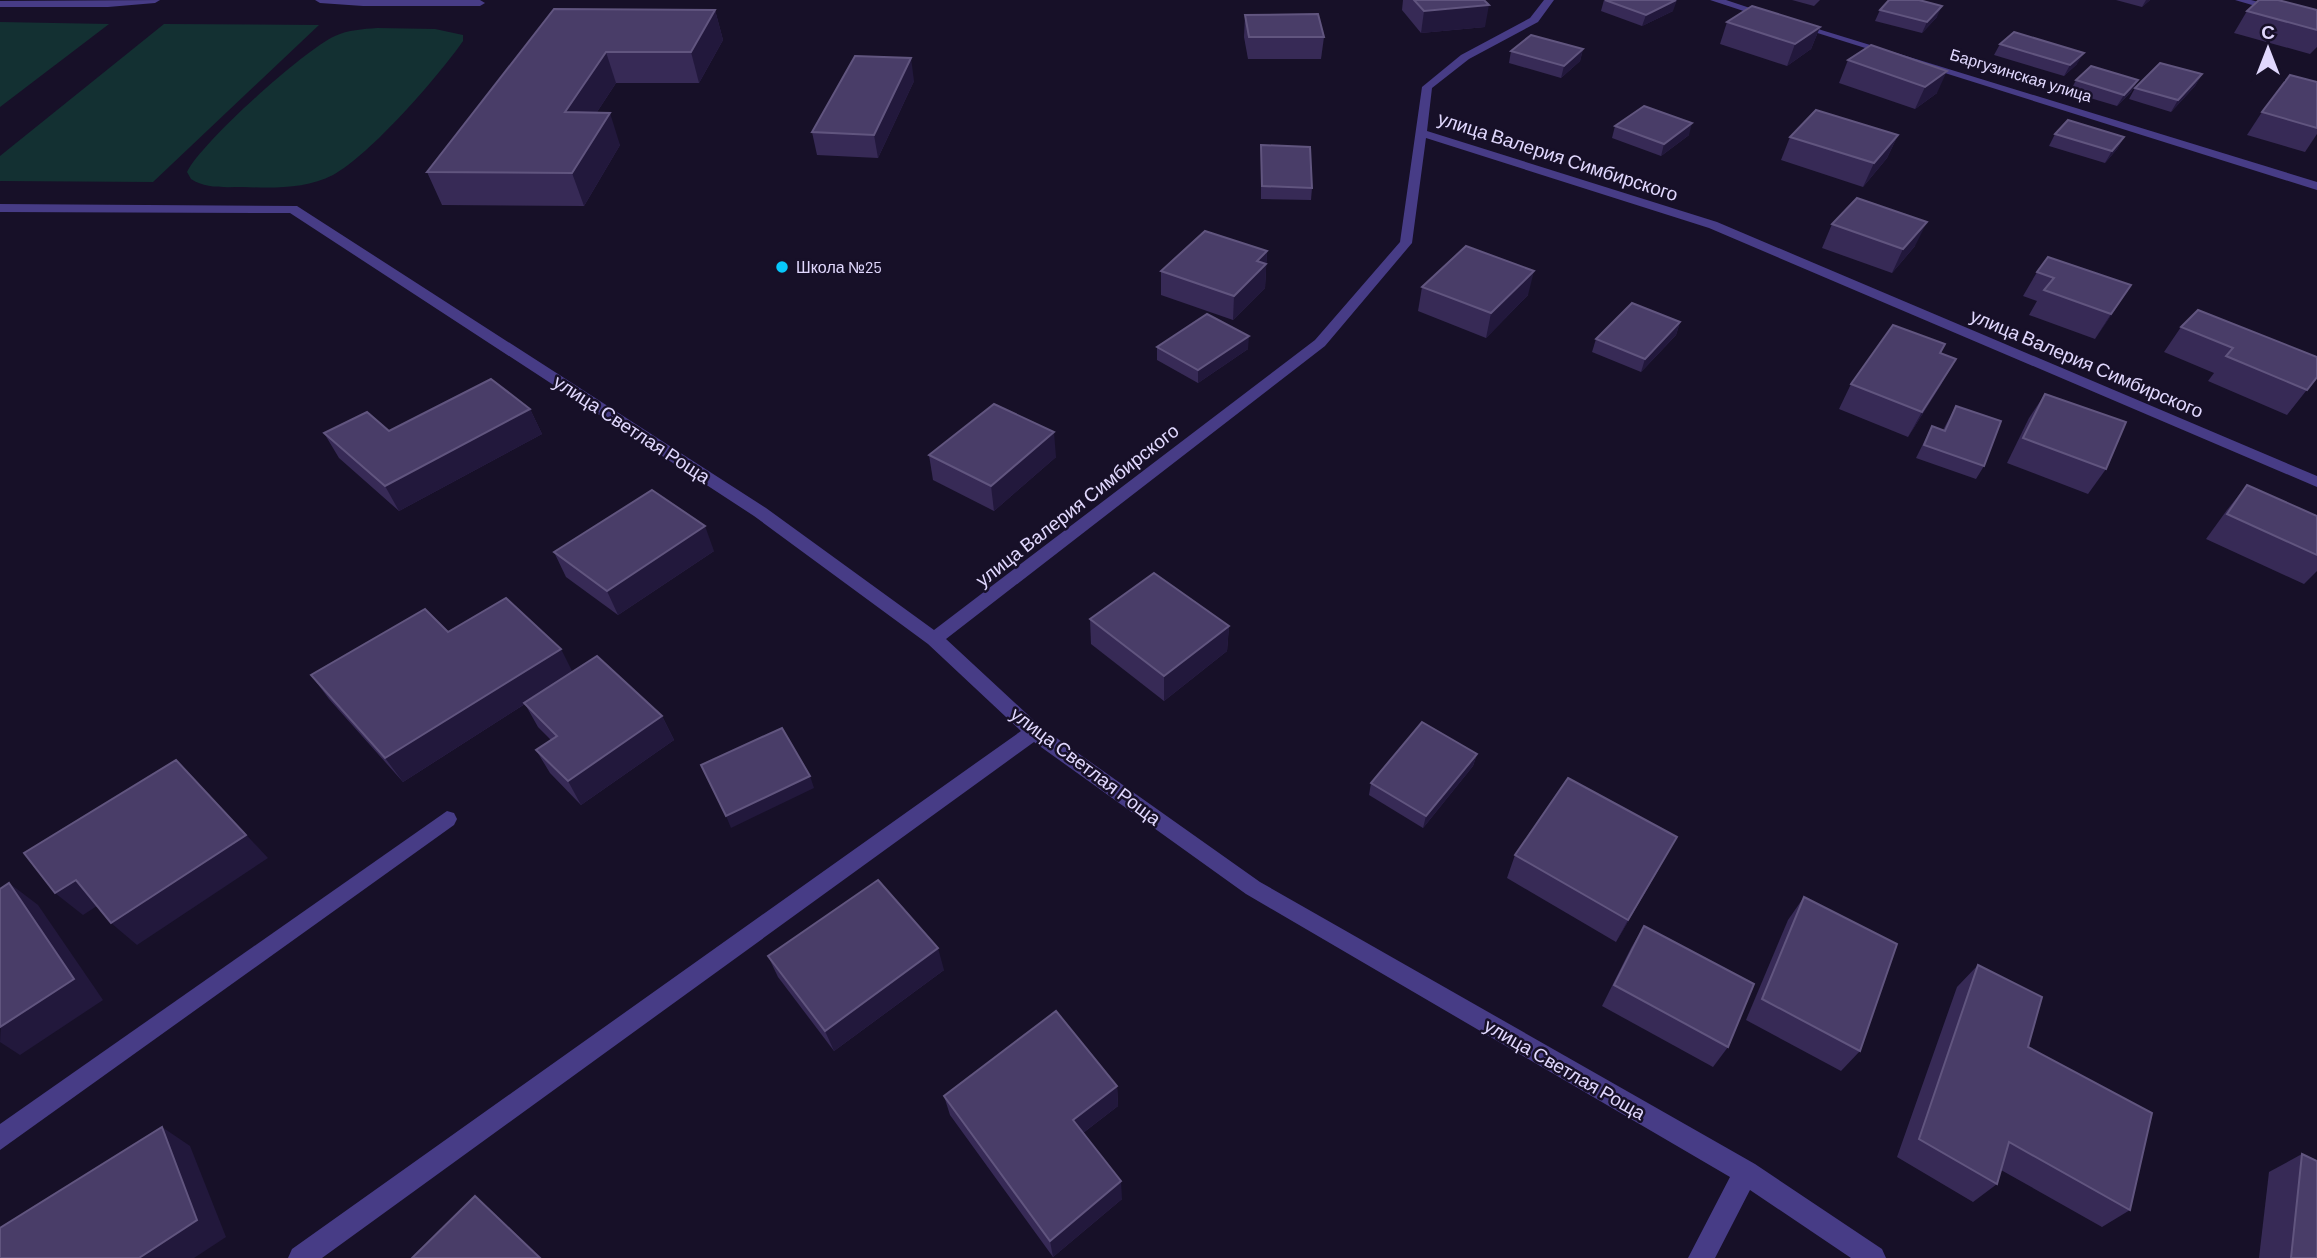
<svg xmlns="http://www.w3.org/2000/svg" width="2317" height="1258" viewBox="0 0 2317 1258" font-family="Barlow,sans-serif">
  <rect width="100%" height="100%" fill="#171028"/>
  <g fill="#133032">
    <polygon points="0,22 109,24 0,107"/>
    <polygon points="164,24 319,25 153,182 0,181 0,156"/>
    <path d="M 377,28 L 435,29 L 463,35 L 463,41 C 438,77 370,155 333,175 C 306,189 273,188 243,187 C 226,187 206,189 191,179 L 187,172 C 202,142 304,50 335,36 C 348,30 363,29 377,28 Z"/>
  </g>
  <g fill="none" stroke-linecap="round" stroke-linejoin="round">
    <g fill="#473c86" fill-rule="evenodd">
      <polygon points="160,0 155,3 108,7 0,7 0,1"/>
      <polygon points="315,0 480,0 485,3 480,6 363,6 320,3"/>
      <polygon points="1544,0 1554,0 1538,22 1469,59 1432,88 1427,131 1717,222 2317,476 2317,487 1709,228 1426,138 1412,243 1325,346 946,639 1041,727 1260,882 1755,1164 1882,1249 1886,1258 1851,1258 1750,1190 1715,1258 1688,1258 1730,1177 1246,894 1034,742 322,1258 288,1258 292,1249 1021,731 928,644 754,516 290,213 0,212 0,204 297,206 766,508 934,630 1315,340 1400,242 1422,87 1461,55 1530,18"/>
      <polygon points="1710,0 1726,0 1774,16 1765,18"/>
      <polygon points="2235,0 2251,0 2317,18 2317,24"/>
      <polygon points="1792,21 2317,182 2317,190 1792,25"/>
      <polygon points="447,811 454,813 457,819 454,825 0,1150 0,1124"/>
    </g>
  </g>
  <g fill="#372a56">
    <polygon points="1403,0 1484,0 1485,27 1421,33 1402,10"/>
    <polygon points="1604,0 1673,11 1642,26 1601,11"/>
    <polygon points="1792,0 1820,0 1814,6"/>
    <polygon points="2116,0 2150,0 2142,7"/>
    <polygon points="554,9 715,10 723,40 699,83 616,83 597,112 620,145 584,206 442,205 427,172"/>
    <polygon points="1880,10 1937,17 1922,33 1875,21"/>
    <polygon points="2317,10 2317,47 2310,54 2234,33 2247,11"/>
    <polygon points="1245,15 1324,37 1321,59 1248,59 1244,37"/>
    <polygon points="1727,22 1820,27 1811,49 1787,66 1720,44"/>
    <polygon points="2000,44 2077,64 2064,76 1994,55"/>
    <polygon points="1871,45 1937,93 1915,109 1839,83 1848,60"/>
    <polygon points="1583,49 1580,61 1561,78 1509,63 1511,51"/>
    <polygon points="2202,74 2195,86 2171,112 2129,99 2135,88"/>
    <polygon points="2076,80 2138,80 2131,92 2117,106 2070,92"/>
    <polygon points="914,81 878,158 817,155 812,132"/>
    <polygon points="2317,82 2317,134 2305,152 2247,135 2262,112"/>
    <polygon points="1615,126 1689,135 1661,156 1612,138"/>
    <polygon points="2055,134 2124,137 2117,149 2105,163 2049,146"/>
    <polygon points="1898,135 1887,158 1863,187 1781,160 1790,137"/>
    <polygon points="1261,145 1312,188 1311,200 1261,199"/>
    <polygon points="1832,224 1915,246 1892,273 1822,248"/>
    <polygon points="1267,251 1265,288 1233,320 1161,295 1161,271"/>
    <polygon points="2037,272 2131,285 2095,339 2029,315 2037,301 2023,296"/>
    <polygon points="1422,287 1528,295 1486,338 1418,311"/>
    <polygon points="1680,322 1676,335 1641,372 1592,352 1596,339"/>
    <polygon points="2181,327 2317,377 2287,415 2208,381 2214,373 2164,352"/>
    <polygon points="1157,347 1248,349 1198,383 1157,360"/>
    <polygon points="1940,353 1942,383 1908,437 1839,409 1851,384"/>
    <polygon points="2045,394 2106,469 2088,494 2007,463 2029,418"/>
    <polygon points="1956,406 1984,466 1976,479 1916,458 1932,426 1943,430"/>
    <polygon points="530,409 542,434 399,511 339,458 324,433 389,431"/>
    <polygon points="929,455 1056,457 994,511 933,480"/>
    <polygon points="2247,485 2317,516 2317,571 2304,584 2206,539 2227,510"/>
    <polygon points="714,551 618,615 566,577 554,552"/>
    <polygon points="1090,619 1229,626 1227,651 1164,701 1091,644"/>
    <polygon points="448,632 573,672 662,716 674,740 581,805 550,773 536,750 551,740 538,727 525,704 403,782 329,699 311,675"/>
    <polygon points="1477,754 1473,766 1423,828 1369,795 1371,783"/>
    <polygon points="1515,855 1664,860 1616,942 1507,878"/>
    <polygon points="1804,897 1860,1051 1841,1071 1746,1020 1788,920"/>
    <polygon points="1644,926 1728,1047 1713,1067 1602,1006 1631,948"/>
    <polygon points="768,956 944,970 834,1051 778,977"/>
    <polygon points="1978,965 2028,1047 2130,1210 2102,1227 2001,1170 1997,1184 1973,1202 1897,1157 1957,987"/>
    <polygon points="1117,1086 1118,1106 1083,1133 1122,1199 1053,1257 950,1115 944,1096"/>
    <polygon points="2302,1154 2317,1258 2259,1258 2269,1172"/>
  </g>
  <g fill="#22183c">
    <polygon points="1677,0 1673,11 1642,26 1646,15"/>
    <polygon points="2146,0 2150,0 2142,7"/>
    <polygon points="1489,5 1485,27 1421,33 1424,11"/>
    <polygon points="1942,6 1937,17 1922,33 1927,22"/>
    <polygon points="715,10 723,40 699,83 691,52"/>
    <polygon points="1820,27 1811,49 1787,66 1795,44"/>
    <polygon points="1583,49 1580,61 1561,78 1564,66"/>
    <polygon points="606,52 616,83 576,144 565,112"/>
    <polygon points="2084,53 2077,64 2064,76 2070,65"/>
    <polygon points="911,58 914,81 878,158 874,135"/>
    <polygon points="1947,71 1937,93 1915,109 1925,87"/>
    <polygon points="2202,74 2195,86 2171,112 2178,100"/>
    <polygon points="2138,80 2131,92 2117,106 2124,95"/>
    <polygon points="610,113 620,145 584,206 572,173"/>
    <polygon points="1692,123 1689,135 1661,156 1664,144"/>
    <polygon points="1898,135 1887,158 1863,187 1874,163"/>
    <polygon points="2124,137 2117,149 2105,163 2112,151"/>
    <polygon points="1927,222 1915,246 1892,273 1903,249"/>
    <polygon points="1267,251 1265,288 1233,320 1234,296 1257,261"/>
    <polygon points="1534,271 1528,295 1486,338 1491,313"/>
    <polygon points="2131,285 2115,310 2095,339 2111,314"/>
    <polygon points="1680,322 1676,335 1641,372 1645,359"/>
    <polygon points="1249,336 1248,349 1198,383 1198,370"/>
    <polygon points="1956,359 1942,383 1908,437 1922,412"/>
    <polygon points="530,409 542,434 399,511 385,486"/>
    <polygon points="1054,432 1056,457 994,511 991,486"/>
    <polygon points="705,526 714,551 618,615 607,591"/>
    <polygon points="1229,626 1227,651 1164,701 1164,676"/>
    <polygon points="561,649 573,673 403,782 385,758"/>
    <polygon points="662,716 674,740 581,805 568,781"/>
    <polygon points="1477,754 1473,766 1423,828 1426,816"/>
    <polygon points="176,760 268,858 137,945 111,923"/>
    <polygon points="810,776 814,788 731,828 726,816"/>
    <polygon points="1677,837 1664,860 1616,942 1628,920"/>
    <polygon points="76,880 103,902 83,915 55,893"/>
    <polygon points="9,883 38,905 103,1000 20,1055 0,1042"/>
    <polygon points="938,948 944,970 834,1051 825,1031"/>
    <polygon points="1117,1086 1118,1106 1075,1139 1073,1120"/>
    <polygon points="162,1127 190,1146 226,1237 194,1258 139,1258"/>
    <polygon points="1121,1181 1122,1199 1053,1257 1050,1241"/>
    <polygon points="475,1196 495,1214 542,1258 540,1258"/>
  </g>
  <g fill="#493d68" stroke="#61557f" stroke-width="2">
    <polygon points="1414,0 1484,0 1489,5 1424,11"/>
    <polygon points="1605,0 1676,0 1646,15"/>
    <polygon points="1889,0 1919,0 1942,6 1927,22 1880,10"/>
    <polygon points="2259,0 2278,0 2317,10 2317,30 2247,11"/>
    <polygon points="1752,6 1820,27 1795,44 1727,22"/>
    <polygon points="554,9 715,10 691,52 606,52 565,112 610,113 572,173 427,172"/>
    <polygon points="1318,14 1324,37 1249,37 1245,15"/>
    <polygon points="2014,32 2084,53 2070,65 2000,44"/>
    <polygon points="1531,35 1583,49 1564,66 1511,51"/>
    <polygon points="1871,45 1947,71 1925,87 1848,60"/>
    <polygon points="855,56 911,58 874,135 812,132"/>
    <polygon points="2160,63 2202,74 2178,100 2135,88"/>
    <polygon points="2091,66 2138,80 2124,95 2076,80"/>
    <polygon points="2290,75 2317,82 2317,128 2262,112"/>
    <polygon points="1644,106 1692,123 1664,144 1615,126"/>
    <polygon points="1816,110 1898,135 1874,163 1790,137"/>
    <polygon points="2068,120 2124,137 2112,151 2055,134"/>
    <polygon points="1261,145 1310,147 1312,188 1262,186"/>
    <polygon points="1857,198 1927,222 1903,249 1832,224"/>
    <polygon points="1205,231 1267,251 1257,261 1266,264 1234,296 1161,271"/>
    <polygon points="1466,246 1534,271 1491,313 1422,287"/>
    <polygon points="2048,257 2131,285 2111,314 2044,290 2054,278 2037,272"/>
    <polygon points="1632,303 1680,322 1645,359 1596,339"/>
    <polygon points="2198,310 2317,357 2317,377 2307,390 2226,356 2233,348 2181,327"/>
    <polygon points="1207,314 1249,336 1198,370 1157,347"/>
    <polygon points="1893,325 1945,344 1940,353 1956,359 1922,412 1851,384"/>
    <polygon points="491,379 530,409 385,486 324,433 367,412 389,431"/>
    <polygon points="2045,394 2126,422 2106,469 2023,438"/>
    <polygon points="994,404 1054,432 991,486 929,455"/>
    <polygon points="1956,406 2001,421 1984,466 1924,445 1932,426 1945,431"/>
    <polygon points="2247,485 2317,516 2317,555 2227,514"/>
    <polygon points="652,490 705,526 607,591 554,552"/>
    <polygon points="1154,573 1229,626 1164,676 1090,619"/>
    <polygon points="506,598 561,649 385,758 311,675 425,609 448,632"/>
    <polygon points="597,656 662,716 568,781 536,750 557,736 524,703"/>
    <polygon points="1422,722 1477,754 1426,816 1371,783"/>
    <polygon points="782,728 810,776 726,816 701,765"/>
    <polygon points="176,760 246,835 111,923 76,880 55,893 24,853"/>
    <polygon points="1568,778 1677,837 1628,920 1515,855"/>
    <polygon points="878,880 938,948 825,1031 768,956"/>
    <polygon points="9,883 74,979 0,1027 0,889"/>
    <polygon points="1804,897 1897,944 1860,1051 1762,999"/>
    <polygon points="1644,926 1754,984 1728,1047 1614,985"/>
    <polygon points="1978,965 2042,997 2028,1047 2152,1113 2130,1210 2009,1142 1997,1184 1919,1139"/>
    <polygon points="1056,1011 1117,1086 1073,1120 1121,1181 1050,1241 944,1096"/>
    <polygon points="162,1127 197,1220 139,1258 0,1258 0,1228"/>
    <polygon points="2302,1154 2317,1161 2317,1258 2291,1258"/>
    <polygon points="475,1196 540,1258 412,1258"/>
  </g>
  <circle fill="#07c8fb" stroke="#171028" stroke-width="2.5" cx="782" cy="267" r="7"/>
  <g text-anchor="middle" stroke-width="5" stroke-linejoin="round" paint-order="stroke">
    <g font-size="16" fill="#e1d8fe" stroke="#171028">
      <text transform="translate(2021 75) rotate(17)" y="6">Баргузинская улица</text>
    </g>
    <g font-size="16" fill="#e1d8fe" stroke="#171028" text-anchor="start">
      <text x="796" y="273">Школа №25</text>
    </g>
    <g font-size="19" fill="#e1d8fe" stroke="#171028">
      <text transform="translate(1558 156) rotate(18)" y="7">улица Валерия Симбирского</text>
      <text transform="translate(2087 363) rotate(23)" y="7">улица Валерия Симбирского</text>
      <text transform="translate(632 429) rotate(33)" y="7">улица Светлая Роща</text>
      <text transform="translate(1077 505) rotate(-38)" y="7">улица Валерия Симбирского</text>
      <text transform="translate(1086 766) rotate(37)" y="7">улица Светлая Роща</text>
      <text transform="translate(1565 1069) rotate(30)" y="7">улица Светлая Роща</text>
    </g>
  </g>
  <g transform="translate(2268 49)" stroke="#171028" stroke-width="5" paint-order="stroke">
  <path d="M0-5L12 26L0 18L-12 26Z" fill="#e1d8fe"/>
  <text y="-10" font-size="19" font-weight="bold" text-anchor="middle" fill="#e1d8fe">С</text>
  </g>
</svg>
